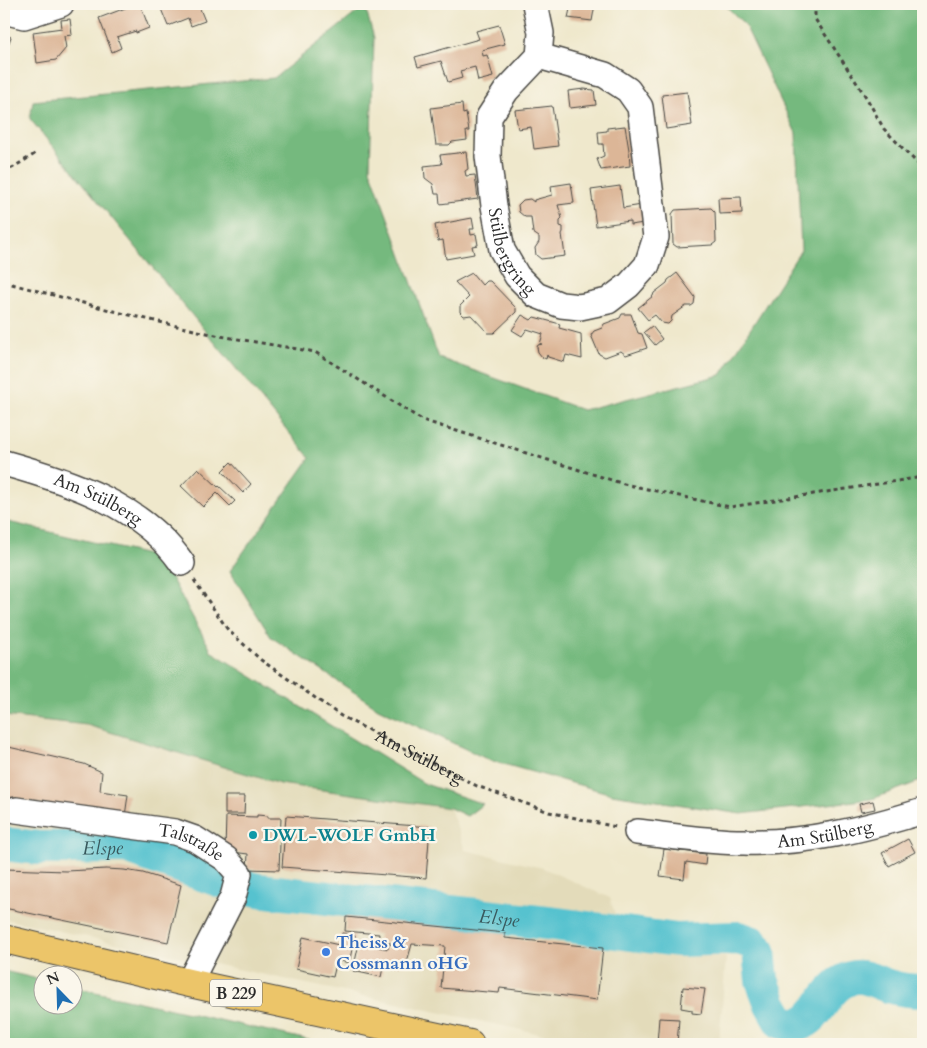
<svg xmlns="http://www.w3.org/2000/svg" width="927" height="1048" viewBox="0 0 927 1048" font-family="Cardo,serif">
  <rect width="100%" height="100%" fill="#fbf7ec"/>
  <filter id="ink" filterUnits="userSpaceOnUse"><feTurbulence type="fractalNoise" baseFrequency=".02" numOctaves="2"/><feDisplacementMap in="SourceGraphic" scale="10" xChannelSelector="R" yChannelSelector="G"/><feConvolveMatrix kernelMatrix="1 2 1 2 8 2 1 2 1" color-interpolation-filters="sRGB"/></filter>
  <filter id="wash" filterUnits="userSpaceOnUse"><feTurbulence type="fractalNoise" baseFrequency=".0096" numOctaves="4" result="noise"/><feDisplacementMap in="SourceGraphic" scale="20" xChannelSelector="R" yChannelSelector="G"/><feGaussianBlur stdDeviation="1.12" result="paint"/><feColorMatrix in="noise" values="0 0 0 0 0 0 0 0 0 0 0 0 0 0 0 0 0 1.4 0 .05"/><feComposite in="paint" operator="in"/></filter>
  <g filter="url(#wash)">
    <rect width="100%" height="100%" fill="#efe8cc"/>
    <polygon fill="#e3dbba" points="4,716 87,725 280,784 450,808 465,850 543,868 610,898 625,947 726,957 719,1044 587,1044 4,919"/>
    <g fill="#75b97e" stroke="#507254">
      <polygon points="724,4 912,4 923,17 923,780 872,799 741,814 612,794 489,760 378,708 271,637 230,571 310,458 30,119 33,101 274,78 365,6 374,38 370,169 439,358 583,410 721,375 801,250 796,133 745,25"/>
      <polygon points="4,521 156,557 169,574 212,652 425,784 483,804 467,816 450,808 280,784 87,725 4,716"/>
      <polygon points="4,971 42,980 42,1006 72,1006 73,987 326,1044 4,1044"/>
    </g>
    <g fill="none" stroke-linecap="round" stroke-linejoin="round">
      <path stroke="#56c2cf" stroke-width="34" id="s1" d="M 4,844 L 38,848 L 126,847 L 221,881 L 258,890 L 556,924 L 677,940 L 739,938 L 753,943 L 759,951 L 762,980 L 771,1004 L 781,1022 C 786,1023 795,1025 800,1024 C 822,1017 825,983 855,977 C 868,975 880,985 892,987 C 902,990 913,991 923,991"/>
    </g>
    <g id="blocks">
      <g fill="#dcb697">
        <polygon points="136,4 140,4 149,28 136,33 136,31 117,37 121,48 112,52 99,18"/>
        <polygon points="159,4 198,4 205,21 191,26 188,18 168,26"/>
        <polygon points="558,4 595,4 592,21 568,18 570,9 558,7"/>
        <polygon points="70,19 72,35 64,36 66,48 56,60 37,63 33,32 62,28 61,20"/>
        <polygon points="499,25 505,44 482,50 483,56 487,55 493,77 478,81 475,67 460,71 462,78 448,82 441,61 418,67 415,57 479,39 476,31"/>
        <polygon points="4,34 11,37 4,56"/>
        <polygon points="584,89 594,90 596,105 570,108 568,91"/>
        <polygon points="687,92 692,125 666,129 662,95"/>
        <polygon points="462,104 463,114 466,113 469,131 466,131 467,140 452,142 449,145 436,145 431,108"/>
        <polygon points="552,106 558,146 534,149 531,127 518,129 515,110"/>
        <polygon points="625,126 629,150 630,166 601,170 597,159 604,156 603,144 599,144 598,132 607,131 607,128"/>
        <polygon points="466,152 468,169 465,171 466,176 475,175 478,199 440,204 439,194 435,194 433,184 425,178 424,166 442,164 440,155"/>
        <polygon points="571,183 574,203 558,205 562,218 560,220 560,226 563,227 563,232 562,234 565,256 541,259 536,255 535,248 539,242 539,237 533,233 531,217 525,217 519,212 518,205 523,200 530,199 534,202 534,200 552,195 551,186"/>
        <polygon points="620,186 623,208 642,205 644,223 630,225 630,221 596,226 591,190"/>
        <polygon points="741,197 742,213 719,214 718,198"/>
        <polygon points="711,208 715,212 716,242 712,245 677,247 673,244 672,214 675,210"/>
        <polygon points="472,218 474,229 470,229 471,235 476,234 478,245 472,246 474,254 446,259 443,240 438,241 435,225"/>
        <polygon points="472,273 482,285 486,281 490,281 516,308 516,312 494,333 488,333 471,315 464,316 460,312 460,306 469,297 455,282"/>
        <polygon points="677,273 695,297 694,304 691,306 686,306 672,316 671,321 668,324 662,323 655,315 648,320 638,308 653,296 654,293 667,283 668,280"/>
        <polygon points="622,314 631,314 638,333 642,334 647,348 626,355 621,351 605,357 599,354 591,335 594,331 602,328 604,324 620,318"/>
        <polygon points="522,315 531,320 534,317 560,324 559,328 581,334 582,359 566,355 564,362 548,357 547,355 546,359 542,357 538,352 537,347 538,345 542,344 540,344 543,334 527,329 522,336 512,330"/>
        <polygon points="652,326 662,339 655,345 644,332"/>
        <polygon points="231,462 251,484 243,493 222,471"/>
        <polygon points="198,468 218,487 219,486 235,501 230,506 217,493 203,507 181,486"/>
        <polygon points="4,746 84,764 102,772 100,791 128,795 125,816 67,810 4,796"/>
        <polygon points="225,796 245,796 244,814 225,814"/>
        <polygon points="873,801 875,809 861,812 859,804"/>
        <polygon points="257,815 268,816 268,818 281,818 279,870 247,869 248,854 225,851 226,816 257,817"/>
        <polygon points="286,816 430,827 426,878 282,867"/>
        <polygon points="908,839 915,852 889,866 882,853"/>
        <polygon points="664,849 706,854 705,865 686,862 684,879 660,876"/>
        <polygon points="4,869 66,871 106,869 124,870 143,873 181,885 168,942 4,908"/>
        <polygon points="346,917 505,933 505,938 603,948 597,1000 500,988 499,993 441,988 445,946 412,944 407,962 400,966 384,963 381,977 353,971 359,943 388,949 389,944 402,946 403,944 378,942 379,934 345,931"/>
        <polygon points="342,933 355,936 349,963 337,960 333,977 296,969 303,937 339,945"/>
        <polygon points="683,987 705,989 701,1014 692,1013 692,1010 681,1008"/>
        <polygon points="659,1018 679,1019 677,1044 657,1043"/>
      </g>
    </g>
  </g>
  <g filter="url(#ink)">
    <use href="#blocks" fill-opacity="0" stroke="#484743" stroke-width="1"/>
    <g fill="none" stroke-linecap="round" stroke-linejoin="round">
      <g stroke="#484743" stroke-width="28">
        <g id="minor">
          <path id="s3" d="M 535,4 L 541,33 L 539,56 L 506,91 L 489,117 L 488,156 L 494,206 L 502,250 L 517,276 L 536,295 L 561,305 L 580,307 L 608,301 L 629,285 L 647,265 L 656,237 L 640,107 L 628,90 L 605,75 L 539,56"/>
          <polyline points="4,11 24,16 61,4"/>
          <path id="s4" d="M 4,463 C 69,481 142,505 182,563"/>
          <path id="s5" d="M 16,810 L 175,832 L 195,839 L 226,859 L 239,874 L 233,897 L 189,983"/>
          <path id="s6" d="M 637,832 C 672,836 708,842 744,842 C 805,844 865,829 923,811"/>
        </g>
      </g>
      <g stroke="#484743" stroke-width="30">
        <polyline id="major" points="4,939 189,983 470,1044"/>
      </g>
      <g stroke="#484743" stroke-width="3" stroke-dasharray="4 4" stroke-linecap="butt">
        <polyline points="815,4 815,19 866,97 884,129 923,169"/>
        <polyline points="4,173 38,152"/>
        <polyline points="4,282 125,314 220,336 315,352 422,420 624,484 730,507 923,477"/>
        <path id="s2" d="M 194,580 L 228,630 L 261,660 L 341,716 L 477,786 L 549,812 L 616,827"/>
      </g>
      <use href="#minor" stroke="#fff" stroke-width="25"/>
      <use href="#major" stroke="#ecc569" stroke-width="28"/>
    </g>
  </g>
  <circle fill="#0f9aa8" stroke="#fbf7ec" stroke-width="2" cx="253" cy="835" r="5"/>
  <circle fill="#3f7fe0" stroke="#fbf7ec" stroke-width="2" cx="326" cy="952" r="5"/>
  <g text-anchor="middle" stroke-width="4.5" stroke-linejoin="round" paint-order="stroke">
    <rect fill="#fbf7ec" stroke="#696865" stroke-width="1" x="210" y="979.5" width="52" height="27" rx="4"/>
    <g font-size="16" font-weight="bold" fill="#2b2b2b">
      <text x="236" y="999">B 229</text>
    </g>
    <g font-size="18" fill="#2b2b2b" stroke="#fbf7ec">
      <text dy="6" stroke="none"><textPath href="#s3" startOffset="271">Stülbergring</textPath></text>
      <text dy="6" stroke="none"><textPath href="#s4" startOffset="101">Am Stülberg</textPath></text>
      <text dy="6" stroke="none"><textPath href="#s2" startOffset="291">Am Stülberg</textPath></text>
      <text dy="6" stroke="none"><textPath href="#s6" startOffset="189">Am Stülberg</textPath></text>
      <text dy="6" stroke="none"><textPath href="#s5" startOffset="179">Talstraße</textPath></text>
    </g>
    <g font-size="18" font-weight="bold" fill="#0d838f" stroke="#fbf7ec" text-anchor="start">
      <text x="263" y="841">DWL-WOLF GmbH</text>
    </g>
    <g font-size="18" font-weight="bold" fill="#366cbe" stroke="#fbf7ec" text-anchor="start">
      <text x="336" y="948">Theiss &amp;<tspan x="336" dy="21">Cossmann oHG</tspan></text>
    </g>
    <g font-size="19" font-style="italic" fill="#38585c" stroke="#fbf7ec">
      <text dy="7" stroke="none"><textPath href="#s1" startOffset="99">Elspe</textPath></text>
      <text dy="7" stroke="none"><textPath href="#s1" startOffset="504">Elspe</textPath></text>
    </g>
  </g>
  <rect width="927" height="1048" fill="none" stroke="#fbf7ec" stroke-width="20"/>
  <g transform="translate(58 990) rotate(337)"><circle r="24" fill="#fbf7ec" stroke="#a8a59f"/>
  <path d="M0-4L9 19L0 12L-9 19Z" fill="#1f6fb2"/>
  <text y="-8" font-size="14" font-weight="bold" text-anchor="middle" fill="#2b2b2b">N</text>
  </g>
</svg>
